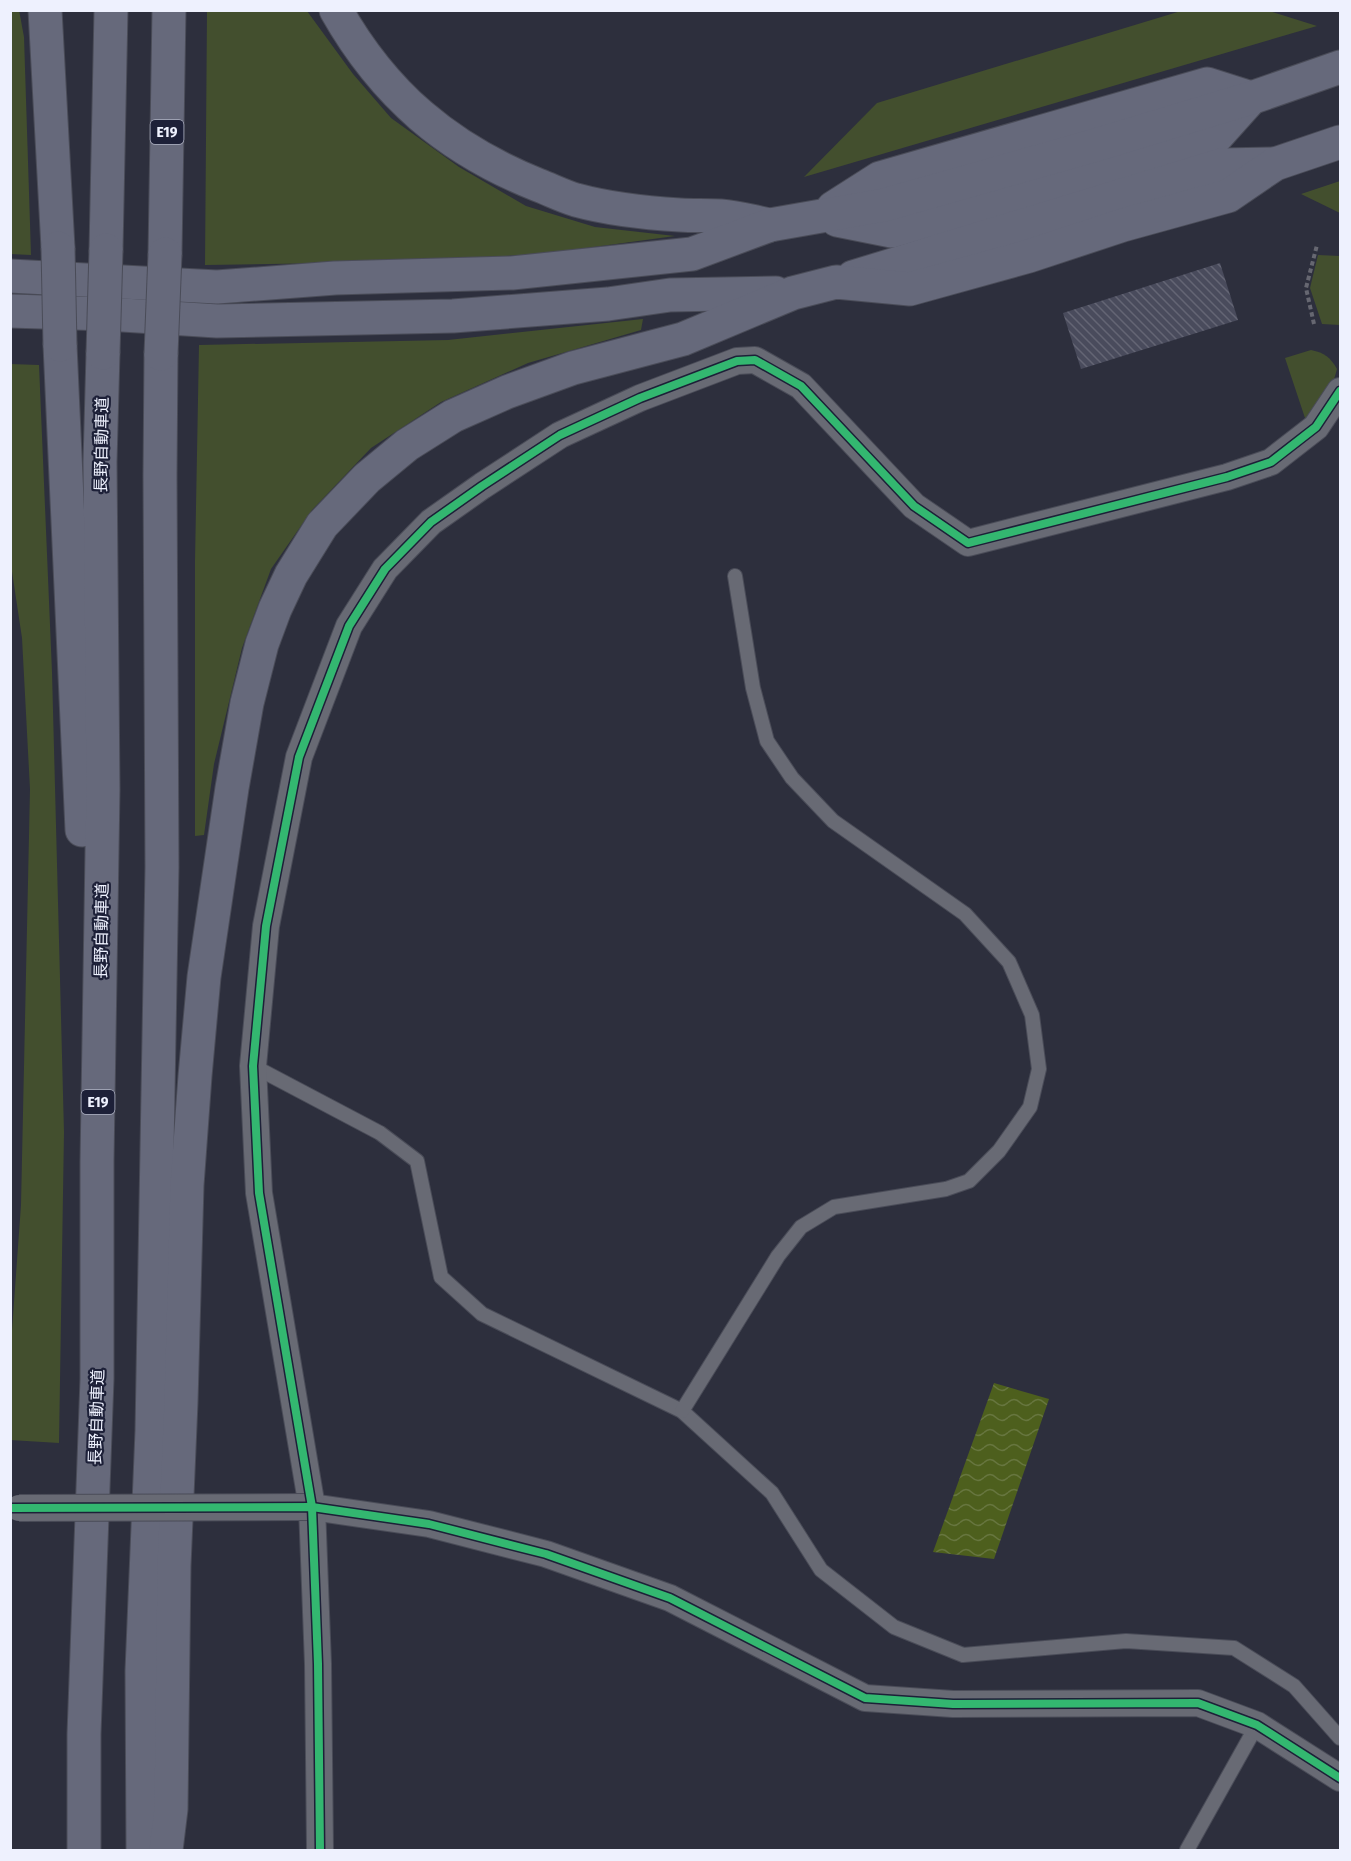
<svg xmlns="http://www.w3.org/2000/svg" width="1351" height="1861" viewBox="0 0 1351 1861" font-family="'Fira Sans Condensed','Noto Sans JP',sans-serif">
  <defs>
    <pattern id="water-waves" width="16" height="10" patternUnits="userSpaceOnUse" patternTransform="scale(1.5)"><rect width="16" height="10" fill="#4d5f1d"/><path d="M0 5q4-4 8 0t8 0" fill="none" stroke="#67763f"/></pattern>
    <pattern id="building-back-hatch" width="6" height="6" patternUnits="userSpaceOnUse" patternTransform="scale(1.5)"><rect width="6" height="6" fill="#494b5c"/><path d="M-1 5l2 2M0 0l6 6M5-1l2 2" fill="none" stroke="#646574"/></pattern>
  </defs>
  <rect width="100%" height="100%" fill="#2d2f3d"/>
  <g fill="#434f2e">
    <polygon points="19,10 24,37 31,255 10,254 10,11"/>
    <polygon points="207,11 307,11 353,74 391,118 459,167 526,206 595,227 675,236 542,254 390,262 205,265"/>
    <polygon points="1181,11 1269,11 1317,26 804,177 877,103"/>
    <polygon points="1340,181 1340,213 1301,194"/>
    <polygon points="1318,255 1340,256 1340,325 1322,324 1310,288"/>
    <polygon points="643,319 641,330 528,363 441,402 371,448 312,510 271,569 242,648 214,764 204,835 195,836 195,561 199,345 448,340"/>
    <path d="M 1311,350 C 1325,353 1330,357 1337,369 L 1333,383 L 1306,421 L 1285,358 Z"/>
    <polygon points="10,364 39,365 52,672 64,1132 59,1443 10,1440 10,1358 21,1205 30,789 22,638 11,565"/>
  </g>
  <polygon fill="url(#water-waves)" points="994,1383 1049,1399 994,1559 933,1552"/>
  <polygon fill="url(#building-back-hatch)" points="1220,263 1238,320 1081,369 1063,313"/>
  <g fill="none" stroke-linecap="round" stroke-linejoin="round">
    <g stroke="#4a4c58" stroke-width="16">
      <g id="service">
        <polyline points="253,1066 380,1133 417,1161 441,1277 482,1314 682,1411 772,1493 821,1570 894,1627 963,1655 1126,1641 1234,1648 1294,1686 1340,1738"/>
        <polyline points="682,1411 778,1256 801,1227 834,1207 946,1189 969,1181 999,1151 1030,1107 1039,1069 1032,1015 1009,962 965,914 833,821 792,778 767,741 753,688 735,576"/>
        <polyline points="1187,1850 1257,1725"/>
      </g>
    </g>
    <g stroke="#4a4c58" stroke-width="28">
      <g id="minor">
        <polyline points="312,1507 429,1524 546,1554 670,1598 865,1698 953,1704 1198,1703 1257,1725 1340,1778"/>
        <polyline points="320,1850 318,1664 312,1507 259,1193 253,1066 266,926 299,757 349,626 385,569 431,522 482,486 560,435 640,398 737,361 755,360 801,386 914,506 968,543 1227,477 1271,462 1316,427 1340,391"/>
      </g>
    </g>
    <g stroke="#4a4c58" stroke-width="35">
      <g id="motorway">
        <polyline points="45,10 58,248"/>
        <path d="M 336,10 C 384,95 448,149 538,185 C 551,190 563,196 576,200 C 609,209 646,213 680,215 C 694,216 707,215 721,216 C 737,217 754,222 770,225"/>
        <polyline points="833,208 880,178 1207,84 1251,98"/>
        <polyline points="837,220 892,231 1216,137 1251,98"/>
        <polyline points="106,250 111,10"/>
        <polyline points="165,254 169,10"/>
        <polyline points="10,276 217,287 335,278 512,273 692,254 770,225 884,205 1096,145 1251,98 1340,67"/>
        <polyline points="853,277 1221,165 1275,164"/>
        <polyline points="10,311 107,314 217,321 453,316 608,304 670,295 776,293"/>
        <polyline points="60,345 82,830"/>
        <polyline points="84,1850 84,1734 97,1379 97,1162 103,789 100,462 103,353"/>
        <polyline points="143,1850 142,1671 152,1431 162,867 160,475 161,354"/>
        <polyline points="166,1850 171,1809 174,1566 181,1402 187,1185 195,1076 204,977 232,788 247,703 262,644 275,609 291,575 322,525 367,478 407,445 453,416 507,392 573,368 683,339 793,293 836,282 910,289 1029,256 1123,225 1228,196 1275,164 1340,142"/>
      </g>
    </g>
    <polyline stroke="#666771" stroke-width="4" stroke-dasharray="4.5 3" stroke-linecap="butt" points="1314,324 1306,288 1317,245"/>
    <use href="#service" stroke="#686a74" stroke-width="14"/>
    <use href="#minor" stroke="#686a74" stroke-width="26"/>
    <use href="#motorway" stroke="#66697b" stroke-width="33"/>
    <g stroke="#4a4c58" stroke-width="28" stroke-linecap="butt">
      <polyline id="minor-bridge" points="19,1508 312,1507"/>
    </g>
    <g stroke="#4a4c58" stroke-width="35" stroke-linecap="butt">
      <g id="motorway-bridge">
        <polyline points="58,248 60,345"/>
        <polyline points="103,353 106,250"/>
        <polyline points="161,354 165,254"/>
      </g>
    </g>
    <use href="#minor-bridge" stroke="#686a74" stroke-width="26"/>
    <use href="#motorway-bridge" stroke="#66697b" stroke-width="33"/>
    <g stroke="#1d2038" stroke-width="11">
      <g id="cycleway">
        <polyline points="10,1508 312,1507 429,1524 546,1554 670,1598 865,1698 953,1704 1198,1703 1257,1725 1340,1778"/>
        <polyline points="320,1850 318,1664 312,1507 259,1193 253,1066 266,926 299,757 349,626 385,569 431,522 482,486 560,435 640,398 737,361 755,360 801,386 914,506 968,543 1227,477 1271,462 1316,427 1340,391"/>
      </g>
    </g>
    <use href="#cycleway" stroke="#33b770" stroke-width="8"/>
  </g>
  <g text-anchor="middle" stroke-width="4.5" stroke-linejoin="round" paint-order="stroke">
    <g fill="#1d2038" stroke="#afb2c3" stroke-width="1.5">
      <rect x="150.5" y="120" width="33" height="24" rx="4.5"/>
      <rect x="81.5" y="1090" width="33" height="24" rx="4.5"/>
    </g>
    <g font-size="15" font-weight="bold" fill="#eef1fe">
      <text x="167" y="137">E19</text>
      <text x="98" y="1107">E19</text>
    </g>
    <g font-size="16" fill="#eef1fe" stroke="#1d2038">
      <text transform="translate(101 445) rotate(-89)" y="6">長野自動車道</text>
      <text transform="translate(101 931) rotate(-89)" y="6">長野自動車道</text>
      <text transform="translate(96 1417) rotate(-88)" y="6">長野自動車道</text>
    </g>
  </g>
  <rect width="1351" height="1861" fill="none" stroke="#eef1fe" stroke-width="24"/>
</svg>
